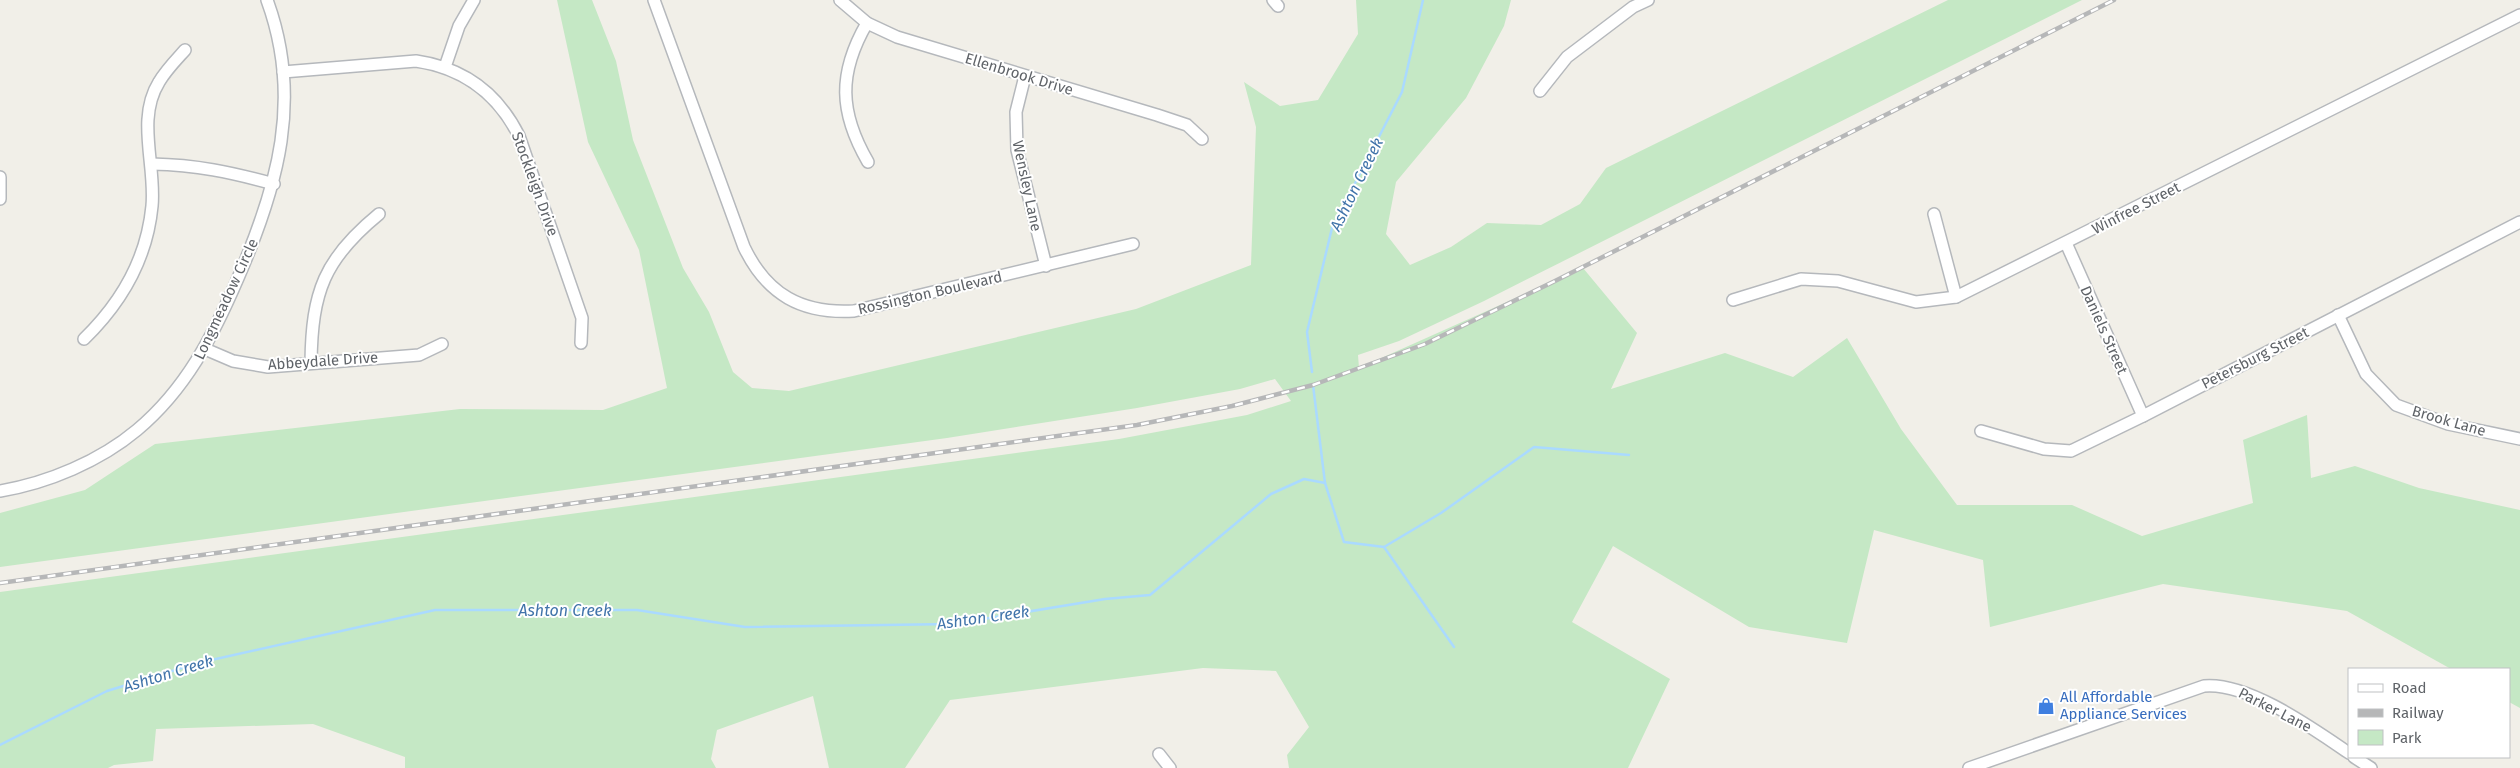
<svg xmlns="http://www.w3.org/2000/svg" width="2520" height="768" viewBox="0 0 2520 768" font-family="'Fira Sans',sans-serif">
  <rect width="100%" height="100%" fill="#f1efe8"/>
  <polygon fill="#c5e8c5" points="557,0 592,0 616,61 633,140 683,268 709,312 733,372 752,388 789,391 1136,309 1251,265 1256,127 1244,82 1280,106 1318,100 1358,34 1356,0 1511,0 1504,26 1466,98 1396,182 1386,234 1410,265 1451,247 1487,223 1541,225 1580,204 1606,168 1948,0 2082,0 1484,301 1399,341 1358,355 1359,368 1583,268 1637,333 1611,389 1725,353 1793,377 1847,338 1901,429 1957,505 2072,505 2142,536 2253,503 2243,440 2307,415 2311,478 2355,466 2419,488 2520,510 2520,708 2509,702 2509,669 2451,669 2347,611 2163,584 1990,627 1983,560 1874,530 1847,643 1749,627 1613,546 1572,622 1670,679 1628,768 1289,768 1287,755 1309,727 1276,671 1203,668 950,700 905,768 829,768 813,696 717,730 711,759 716,768 405,768 405,757 313,724 156,729 153,761 114,765 108,768 0,768 0,592 1119,439 1247,415 1291,401 1275,379 1240,389 1137,408 947,438 0,567 0,513 85,490 155,444 460,409 603,410 667,388 639,250 588,142"/>
  <g fill="none" stroke-linecap="round" stroke-linejoin="round">
    <g stroke="#aadaff" stroke-width="2.5">
      <polyline points="1312,372 1307,332 1332,228 1402,92 1423,0"/>
      <polyline points="1313,385 1325,483 1344,542 1384,547 1454,647"/>
      <polyline points="1384,547 1441,513 1534,447 1629,455"/>
      <polyline points="0,745 107,691 198,663 435,610 637,610 745,627 953,624 1105,599 1150,595 1271,494 1304,479 1325,483"/>
    </g>
    <g stroke="#b5b8bc" stroke-width="14">
      <g id="minor">
        <path d="M 654,0 L 744,247 C 767,295 802,314 854,311 L 1133,244"/>
        <polyline points="840,0 867,23 897,37 1157,115 1187,125 1202,139"/>
        <polyline points="1273,0 1278,6"/>
        <path d="M 867,23 C 838,73 839,112 868,162"/>
        <polyline points="445,67 459,26 474,0"/>
        <path d="M 283,72 L 416,61 C 464,68 498,94 519,136 L 582,318 L 581,343"/>
        <polyline points="1025,76 1016,112 1017,150 1046,266"/>
        <polyline points="1540,91 1567,57 1633,7 1648,0"/>
        <path d="M 152,164 C 197,165 230,172 274,184"/>
        <polyline points="0,177 0,199"/>
        <polyline points="1934,214 1956,297"/>
        <polyline points="2066,243 2143,416"/>
        <polyline points="1733,300 1801,279 1838,281 1916,302 1956,297 2520,15"/>
        <polyline points="2338,315 2366,374 2396,405 2448,424 2520,439"/>
        <path d="M 84,339 C 121,303 147,258 152,206 C 156,165 136,119 159,82 C 166,70 176,60 185,50"/>
        <polyline points="205,349 233,361 268,367 419,355 442,344"/>
        <path d="M 311,362 C 312,292 324,259 379,214"/>
        <polyline points="1981,431 2044,449 2071,451 2143,416 2520,222"/>
        <path d="M 0,491 C 48,483 100,461 137,430 C 186,389 213,336 238,278 C 278,186 303,98 267,0"/>
        <polyline points="1159,754 1170,768"/>
        <polyline points="2354,757 2371,768"/>
        <path d="M 1969,768 L 2204,686 C 2248,682 2312,728 2349,753"/>
      </g>
    </g>
    <use href="#minor" stroke="#fff" stroke-width="11"/>
    <g stroke="#b6b7b8" stroke-width="4.5">
      <polyline id="rail" points="0,583 1137,425 1232,406 1313,385 1425,344 1553,282 2114,0"/>
    </g>
    <use href="#rail" stroke="#fff" stroke-width="2.5" stroke-dasharray="8" stroke-linecap="butt"/>
  </g>
  <defs>
    <g id="shop-bare" transform="scale(1.35)"><path d="M-5-2.5h2.3a2.7 3.5 0 0 1 5.4 0H5L5.5 6h-11ZM-1.5-2.5h3a1.5 2.3 0 0 0-3 0Z" fill="#3f7fe0" stroke="#fff" stroke-width="2.5" paint-order="stroke"/></g>
  </defs>
  <g fill-rule="evenodd">
    <use href="#shop-bare" x="2046" y="706"/>
  </g>
  <g text-anchor="middle" stroke-width="4" stroke-linejoin="round" paint-order="stroke">
    <g font-size="15" fill="#5f6368" stroke="#fff">
      <text transform="translate(1019 74) rotate(17)" y="5">Ellenbrook Drive</text>
      <text transform="translate(535 184) rotate(70)" y="5">Stockleigh Drive</text>
      <text transform="translate(1027 186) rotate(78)" y="5">Wensley Lane</text>
      <text transform="translate(2136 208) rotate(-27)" y="5">Winfree Street</text>
      <text transform="translate(930 293) rotate(-13)" y="5">Rossington Boulevard</text>
      <text transform="translate(226 299) rotate(-65)" y="5">Longmeadow Circle</text>
      <text transform="translate(2104 330) rotate(66)" y="5">Daniels Street</text>
      <text transform="translate(2255 358) rotate(-27)" y="5">Petersburg Street</text>
      <text transform="translate(323 361) rotate(-4)" y="5">Abbeydale Drive</text>
      <text transform="translate(2449 421) rotate(16)" y="5">Brook Lane</text>
      <text transform="translate(2275 710) rotate(27)" y="5">Parker Lane</text>
    </g>
    <g font-size="15" fill="#366cbe" stroke="#fff" text-anchor="start">
      <text x="2060" y="702">All Affordable<tspan x="2060" dy="17">Appliance Services</tspan></text>
    </g>
    <g font-size="16" font-style="italic" fill="#4174aa" stroke="#fff">
      <text transform="translate(1356 184) rotate(-64)" y="6">Ashton Creeek</text>
      <text x="565" y="616">Ashton Creek</text>
      <text transform="translate(983 617) rotate(-8)" y="6">Ashton Creek</text>
      <text transform="translate(168 673) rotate(-17)" y="6">Ashton Creek</text>
    </g>
  </g>
  <rect x="2348" y="668" width="162" height="90" fill="#ffffff" stroke="#bfc1c3"/>
  <rect x="2358" y="684" width="25" height="8" fill="#ffffff" stroke="#bfc1c3"/>
  <text x="2392" y="693" font-size="15" fill="#5f6368">Road</text>
  <rect x="2358" y="709" width="25" height="8" fill="#b6b7b8" stroke="#bfc1c3"/>
  <text x="2392" y="718" font-size="15" fill="#5f6368">Railway</text>
  <rect x="2358" y="730" width="25" height="15" fill="#c5e8c5" stroke="#bfc1c3"/>
  <text x="2392" y="743" font-size="15" fill="#5f6368">Park</text>
</svg>
